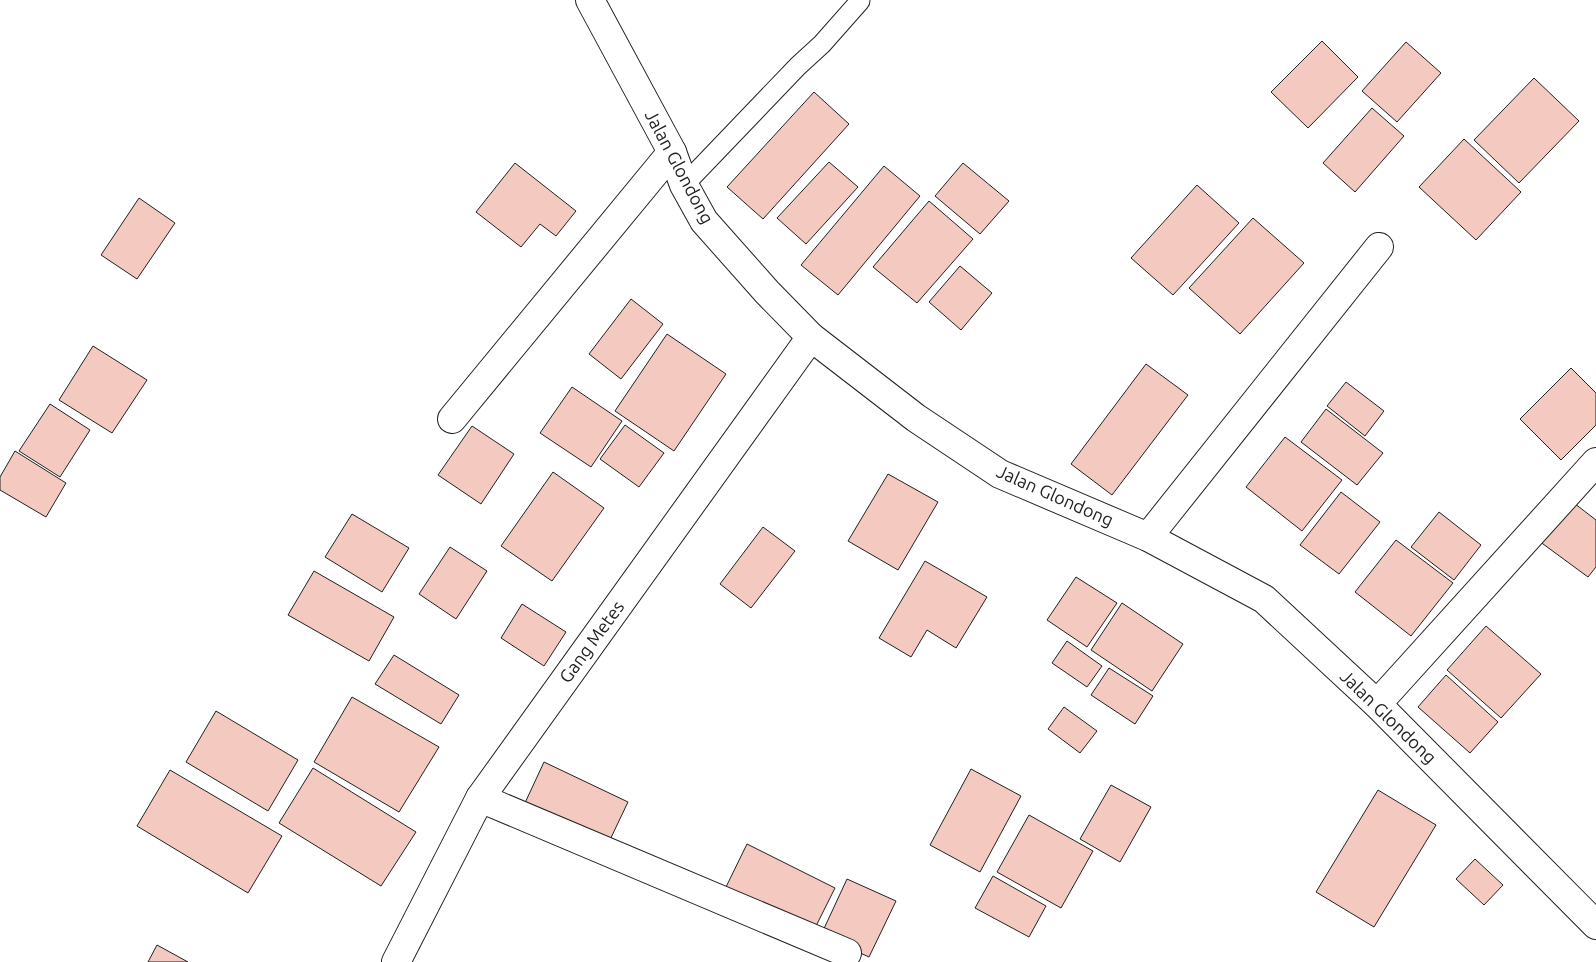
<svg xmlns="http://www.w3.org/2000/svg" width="1596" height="962" viewBox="0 0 1596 962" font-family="Ubuntu,sans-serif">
  <rect width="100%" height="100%" fill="#fff"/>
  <g fill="#f3c9c0" stroke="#222">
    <polygon points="1322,41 1358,77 1308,128 1271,92"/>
    <polygon points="1406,42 1441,73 1397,122 1362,91"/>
    <polygon points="1534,78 1579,121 1519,183 1474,140"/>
    <polygon points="814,92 849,124 763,219 727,187"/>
    <polygon points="1372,108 1404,136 1355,192 1323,163"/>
    <polygon points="1464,139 1521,192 1476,240 1419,187"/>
    <polygon points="829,162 858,187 806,244 777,218"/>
    <polygon points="515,163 576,211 556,236 540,224 521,247 476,212"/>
    <polygon points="963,163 1009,201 980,234 935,196"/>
    <polygon points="884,166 920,196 838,295 801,265"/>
    <polygon points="1197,185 1239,223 1173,295 1131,258"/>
    <polygon points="139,198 175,223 137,279 101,255"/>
    <polygon points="929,201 973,239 917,303 873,267"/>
    <polygon points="1253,218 1304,263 1240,334 1189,288"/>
    <polygon points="960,266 992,293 961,330 929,302"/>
    <polygon points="631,299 663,324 621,379 589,354"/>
    <polygon points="667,334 726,374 674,451 615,411"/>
    <polygon points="93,346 147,380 112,433 59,400"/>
    <polygon points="1146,364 1188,395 1112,495 1071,464"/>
    <polygon points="1571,368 1596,393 1596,425 1561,460 1520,419"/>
    <polygon points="1346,382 1384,411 1365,436 1327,406"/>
    <polygon points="572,387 622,421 591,467 540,433"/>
    <polygon points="50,404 90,430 60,477 19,451"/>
    <polygon points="1326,409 1383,453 1357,485 1301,442"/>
    <polygon points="625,425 664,453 639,487 600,459"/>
    <polygon points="472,426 514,454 481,504 438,475"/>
    <polygon points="1285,437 1342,480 1302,531 1246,487"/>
    <polygon points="15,451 66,483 46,517 0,490 0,477"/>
    <polygon points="553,472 604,508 552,581 501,546"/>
    <polygon points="888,474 938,502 898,570 848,541"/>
    <polygon points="1341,492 1380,522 1339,574 1300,545"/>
    <polygon points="1570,500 1596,520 1596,567 1588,577 1539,541"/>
    <polygon points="1439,512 1481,545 1454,580 1411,547"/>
    <polygon points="352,514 409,548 382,592 325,557"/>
    <polygon points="763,527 795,551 751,608 720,584"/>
    <polygon points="1396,540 1453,583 1411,636 1355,592"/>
    <polygon points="450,547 487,571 456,619 419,594"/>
    <polygon points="925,561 987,597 956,648 927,630 911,657 879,638"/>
    <polygon points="314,571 394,617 369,661 288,615"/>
    <polygon points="1076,577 1117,603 1087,647 1047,620"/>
    <polygon points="1122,603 1183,644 1152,691 1091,650"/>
    <polygon points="522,604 566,632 544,666 501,638"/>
    <polygon points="1486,626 1541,674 1501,718 1447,670"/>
    <polygon points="1067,641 1102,666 1087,687 1052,663"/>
    <polygon points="394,655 459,695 441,724 375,684"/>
    <polygon points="1109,668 1153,696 1135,724 1091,695"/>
    <polygon points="1446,675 1498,722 1470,753 1418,707"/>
    <polygon points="352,697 439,747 399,812 314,762"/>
    <polygon points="1064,707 1097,731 1080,753 1048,729"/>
    <polygon points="216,711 298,760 268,811 186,762"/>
    <polygon points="544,762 628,802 608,844 524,805"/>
    <polygon points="313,768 416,832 381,886 279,823"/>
    <polygon points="971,769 1021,796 980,872 930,845"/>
    <polygon points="170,770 282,836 248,893 137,826"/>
    <polygon points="1111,785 1151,807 1120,862 1080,839"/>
    <polygon points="1378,790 1436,825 1374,927 1316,892"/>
    <polygon points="1029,815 1093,851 1061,908 997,872"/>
    <polygon points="747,844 835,888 814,930 726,887"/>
    <polygon points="1475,859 1503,885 1484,905 1456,879"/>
    <polygon points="993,876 1046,906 1029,937 975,908"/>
    <polygon points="847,879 896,901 869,957 821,935"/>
    <polygon points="157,945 188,962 148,962"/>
  </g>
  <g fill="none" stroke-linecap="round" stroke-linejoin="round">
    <g stroke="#222" stroke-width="21">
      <polyline id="service" points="684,185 798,66 822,44 860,1"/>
    </g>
    <g stroke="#222" stroke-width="30">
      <g id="minor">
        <polyline points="590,0 672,152 684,185 704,221 767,292 811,337 916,418 1000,474 1148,537 1264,599 1377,704 1596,925"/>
        <polyline points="452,419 672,152"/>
        <polyline points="1148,537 1379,247"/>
        <polyline points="1377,704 1596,462"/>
        <polyline points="480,798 847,953"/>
        <polyline points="396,962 480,798 811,337"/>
      </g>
    </g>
    <use href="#service" stroke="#fff" stroke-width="19"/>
    <use href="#minor" stroke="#fff" stroke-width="28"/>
  </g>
  <g text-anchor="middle" stroke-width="4" stroke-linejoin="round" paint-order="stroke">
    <g font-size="18" fill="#222" stroke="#fff">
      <text transform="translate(679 167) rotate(62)" y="6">Jalan Glondong</text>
      <text transform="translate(1055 496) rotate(24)" y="6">Jalan Glondong</text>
      <text transform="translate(592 642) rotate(-54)" y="6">Gang Metes</text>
      <text transform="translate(1388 717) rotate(44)" y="6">Jalan Glondong</text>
    </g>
  </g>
</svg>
